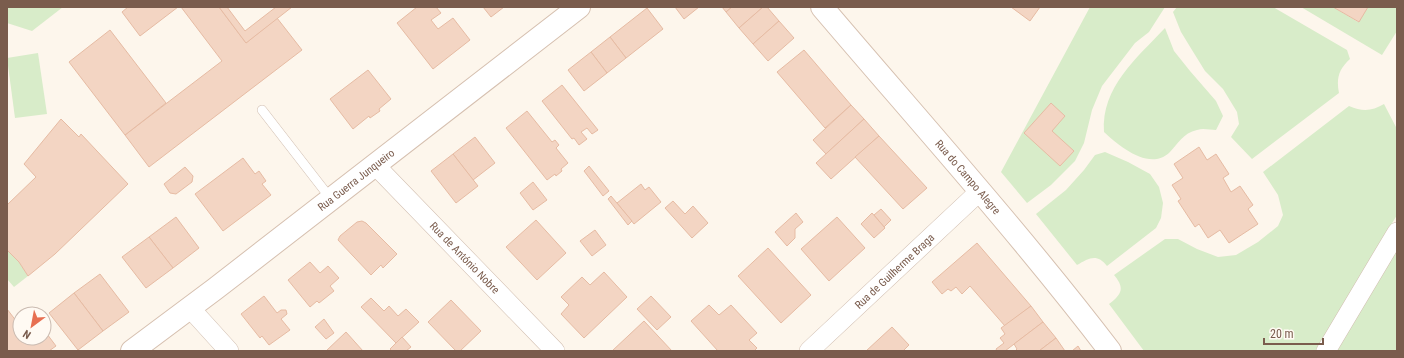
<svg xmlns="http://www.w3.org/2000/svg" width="1404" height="358" viewBox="0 0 1404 358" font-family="'Roboto Condensed',sans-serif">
  <rect width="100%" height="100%" fill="#fdf6ec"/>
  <g fill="#d8ecc9">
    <polygon points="7,7 63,7 32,31 7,23"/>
    <polygon points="1090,7 1165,7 1149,32 1135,43 1102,86 1092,110 1084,143 1075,161 1051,185 1027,203 1001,172"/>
    <path d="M 1177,7 L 1273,7 L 1347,50 L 1350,59 C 1339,69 1336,78 1339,93 L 1252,159 L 1231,137 L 1239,124 L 1237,112 L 1223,89 L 1205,71 L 1192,50 L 1181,32 L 1173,12 Z"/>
    <polygon points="1301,7 1333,7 1358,22 1368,7 1397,7 1397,31 1382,55"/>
    <path d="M 1165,28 L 1174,51 L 1190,71 L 1216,101 L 1223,116 L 1216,130 C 1210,130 1203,128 1197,130 C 1183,133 1178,144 1169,153 C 1149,171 1119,146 1104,132 C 1101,87 1137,58 1165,28 Z"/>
    <polygon points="38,53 47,114 15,118 7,58"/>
    <path d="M 1384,104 L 1397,129 L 1397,215 L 1316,351 L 1144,351 L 1109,304 C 1122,294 1125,288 1114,275 L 1165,239 L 1178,239 L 1197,249 L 1218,257 L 1236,255 L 1258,242 L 1278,226 L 1283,215 L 1278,195 L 1263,172 L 1349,106 C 1363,112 1372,111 1384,104 Z"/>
    <path d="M 1105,152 L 1128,162 L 1150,174 L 1159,187 L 1163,203 L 1161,218 L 1156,228 L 1107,266 C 1097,253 1089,258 1077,265 L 1036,214 L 1066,190 L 1084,170 L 1095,155 Z"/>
    <polygon points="1397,245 1397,351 1335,351"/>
    <polygon points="7,250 19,262 28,276 14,287 7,279"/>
  </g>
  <g fill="#f3d5c3" stroke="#e6bba3">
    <polygon points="128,7 178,7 140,36 122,12"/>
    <polygon points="181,7 219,7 246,43 277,18 302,50 149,167 125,135 222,61"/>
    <polygon points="219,7 227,7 245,31 276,7 292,7 246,43"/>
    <polygon points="417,7 436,7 441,13 431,20 438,29 453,18 470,40 433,69 397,23"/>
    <polygon points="483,7 504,7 491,17"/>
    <polygon points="675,7 699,7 684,19"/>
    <polygon points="722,7 732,7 726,12"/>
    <polygon points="732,7 763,7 739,28 726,12"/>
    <polygon points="763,7 767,7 779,21 753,44 739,28"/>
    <polygon points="1011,7 1040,7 1030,21"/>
    <polygon points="1333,7 1368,7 1359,22"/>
    <polygon points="647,8 663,29 626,58 610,37"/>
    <polygon points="779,21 794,38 768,61 753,44"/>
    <polygon points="110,30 166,103 125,135 69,62"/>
    <polygon points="610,37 626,58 607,73 591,52"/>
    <polygon points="804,50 851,105 825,128 777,72"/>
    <polygon points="591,52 607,73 584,91 568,70"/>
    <polygon points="368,70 391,99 379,109 380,111 370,118 369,116 353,129 330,99"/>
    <polygon points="562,85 598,130 592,134 587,128 581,132 587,139 579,145 574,138 572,139 542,101"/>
    <polygon points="1051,103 1065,116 1052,131 1074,151 1060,166 1024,133"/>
    <polygon points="851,105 864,119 826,154 813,140"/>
    <polygon points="527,111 552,142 555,140 559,145 556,148 568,163 561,169 562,171 556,176 555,174 547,180 506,128"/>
    <polygon points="61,119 79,137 81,134 128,184 55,254 28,276 19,262 7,250 7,205 36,177 24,164"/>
    <polygon points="864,119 879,136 831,179 816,163"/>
    <polygon points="879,136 927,188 903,209 855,157"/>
    <polygon points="475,137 495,163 473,180 453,154"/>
    <polygon points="1199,147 1207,160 1216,154 1229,174 1223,178 1231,192 1240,186 1253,205 1248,209 1258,224 1229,243 1220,230 1208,238 1199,224 1195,227 1178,201 1181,199 1172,185 1183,178 1174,164"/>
    <polygon points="453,154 478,186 456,203 431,171"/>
    <polygon points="243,158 255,174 259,171 266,181 262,184 271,195 223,231 195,194"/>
    <polygon points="589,166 609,191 603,196 584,171"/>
    <polygon points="185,167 193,176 192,182 176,194 170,193 164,184"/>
    <polygon points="533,182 547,200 533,210 520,193"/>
    <polygon points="641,184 645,190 649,187 661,202 634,224 617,203"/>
    <polygon points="611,196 632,221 628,225 608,199"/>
    <polygon points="673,201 685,214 693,206 708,223 692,238 665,208"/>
    <polygon points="881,209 891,220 884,227 874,215"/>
    <polygon points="796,213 803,222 795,229 795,238 787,246 775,232"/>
    <polygon points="872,213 885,228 874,238 861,224"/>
    <polygon points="176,217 199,248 173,268 149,237"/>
    <polygon points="837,217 865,248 829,281 801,249"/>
    <polygon points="536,220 566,253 537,280 506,247"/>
    <polygon points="362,221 366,223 397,254 383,268 381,265 371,275 338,240 340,236 357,222"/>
    <polygon points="595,230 606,245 592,256 580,241"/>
    <polygon points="149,237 173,268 146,288 122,257"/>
    <polygon points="977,243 1031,306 1005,326 970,286 962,294 956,287 951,291 948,289 942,294 932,282"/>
    <polygon points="768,248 811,295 781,323 738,276"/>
    <polygon points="310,262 320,273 328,266 339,278 330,286 334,291 319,303 317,301 310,307 288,280"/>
    <polygon points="604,272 627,297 584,338 561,314 569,305 561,297 582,277 590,285"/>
    <polygon points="100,274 129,312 103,331 74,293"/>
    <polygon points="74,293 103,331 78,350 49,313"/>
    <polygon points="264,296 277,313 281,310 286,310 287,314 281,319 290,330 269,345 262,336 260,338 241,314"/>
    <polygon points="651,296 671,317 657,330 637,309"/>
    <polygon points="371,298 384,311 389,306 398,316 406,309 419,322 396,343 361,307"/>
    <polygon points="451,300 481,331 460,351 456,351 428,322"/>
    <polygon points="709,305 719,315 731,305 757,333 749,340 757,348 754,351 718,351 691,321"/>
    <polygon points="1031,306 1043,322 1005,351 997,351 996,349 1004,343 1000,338 1005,334 1001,328"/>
    <polygon points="7,309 20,326 20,338 44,338 44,330 56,346 49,351 7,351"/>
    <polygon points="324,319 334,333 326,339 315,327"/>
    <polygon points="644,321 672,351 612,351"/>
    <polygon points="1043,322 1056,338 1039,351 1015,351 1017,349 1014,344"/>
    <polygon points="892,327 909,345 904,350 904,351 866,351"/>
    <polygon points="346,332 363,351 326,351"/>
    <polygon points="402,337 411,347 406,351 392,351 390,349"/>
    <polygon points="1056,338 1065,351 1039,351"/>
    <polygon points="1078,346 1081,351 1072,351"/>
  </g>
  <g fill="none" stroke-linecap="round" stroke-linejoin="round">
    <g stroke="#d1beb0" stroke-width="10">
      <polyline id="lane" points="262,110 331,199"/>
    </g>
    <g stroke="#d1beb0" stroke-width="20">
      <g id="street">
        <path id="s1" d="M 375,165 L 555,351"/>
        <polyline points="190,308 229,351"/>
        <path id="s2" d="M 809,351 L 980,191"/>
        <polyline points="1326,351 1397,232"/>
      </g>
    </g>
    <g stroke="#d6c0b0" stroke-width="24">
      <g id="secondary">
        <path id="s3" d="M 822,7 C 919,121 1019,232 1110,351"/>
        <path id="s4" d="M 132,351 L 215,289 L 579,7"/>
      </g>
    </g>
    <use href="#lane" stroke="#fff" stroke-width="9"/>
    <use href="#street" stroke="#fff" stroke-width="19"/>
    <use href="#secondary" stroke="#fff" stroke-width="22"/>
  </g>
  <g text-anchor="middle" stroke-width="3.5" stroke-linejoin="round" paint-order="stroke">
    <g font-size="11" fill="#7a5c4d" stroke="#fffaf3">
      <text dy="4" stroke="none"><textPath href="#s3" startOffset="224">Rua do Campo Alegre</textPath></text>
      <text dy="4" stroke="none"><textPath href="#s4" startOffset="282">Rua Guerra Junqueiro</textPath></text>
      <text dy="4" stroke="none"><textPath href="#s1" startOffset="129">Rua de António Nobre</textPath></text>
      <text dy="4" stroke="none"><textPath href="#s2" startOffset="117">Rua de Guilherme Braga</textPath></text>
    </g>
  </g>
  <rect width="1404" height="358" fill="none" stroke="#7a5c4d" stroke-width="16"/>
  <g transform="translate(32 326) rotate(212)"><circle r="19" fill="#fffaf3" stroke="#cabbb1"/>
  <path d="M0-3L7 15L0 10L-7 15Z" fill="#e76f51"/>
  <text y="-6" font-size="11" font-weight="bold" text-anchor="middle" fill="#7a5c4d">N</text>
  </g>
  <path d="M1264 338v6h59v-6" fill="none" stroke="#7a5c4d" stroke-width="2"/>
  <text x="1270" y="338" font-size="12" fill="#7a5c4d" stroke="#fffaf3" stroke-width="3" paint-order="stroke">20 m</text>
</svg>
